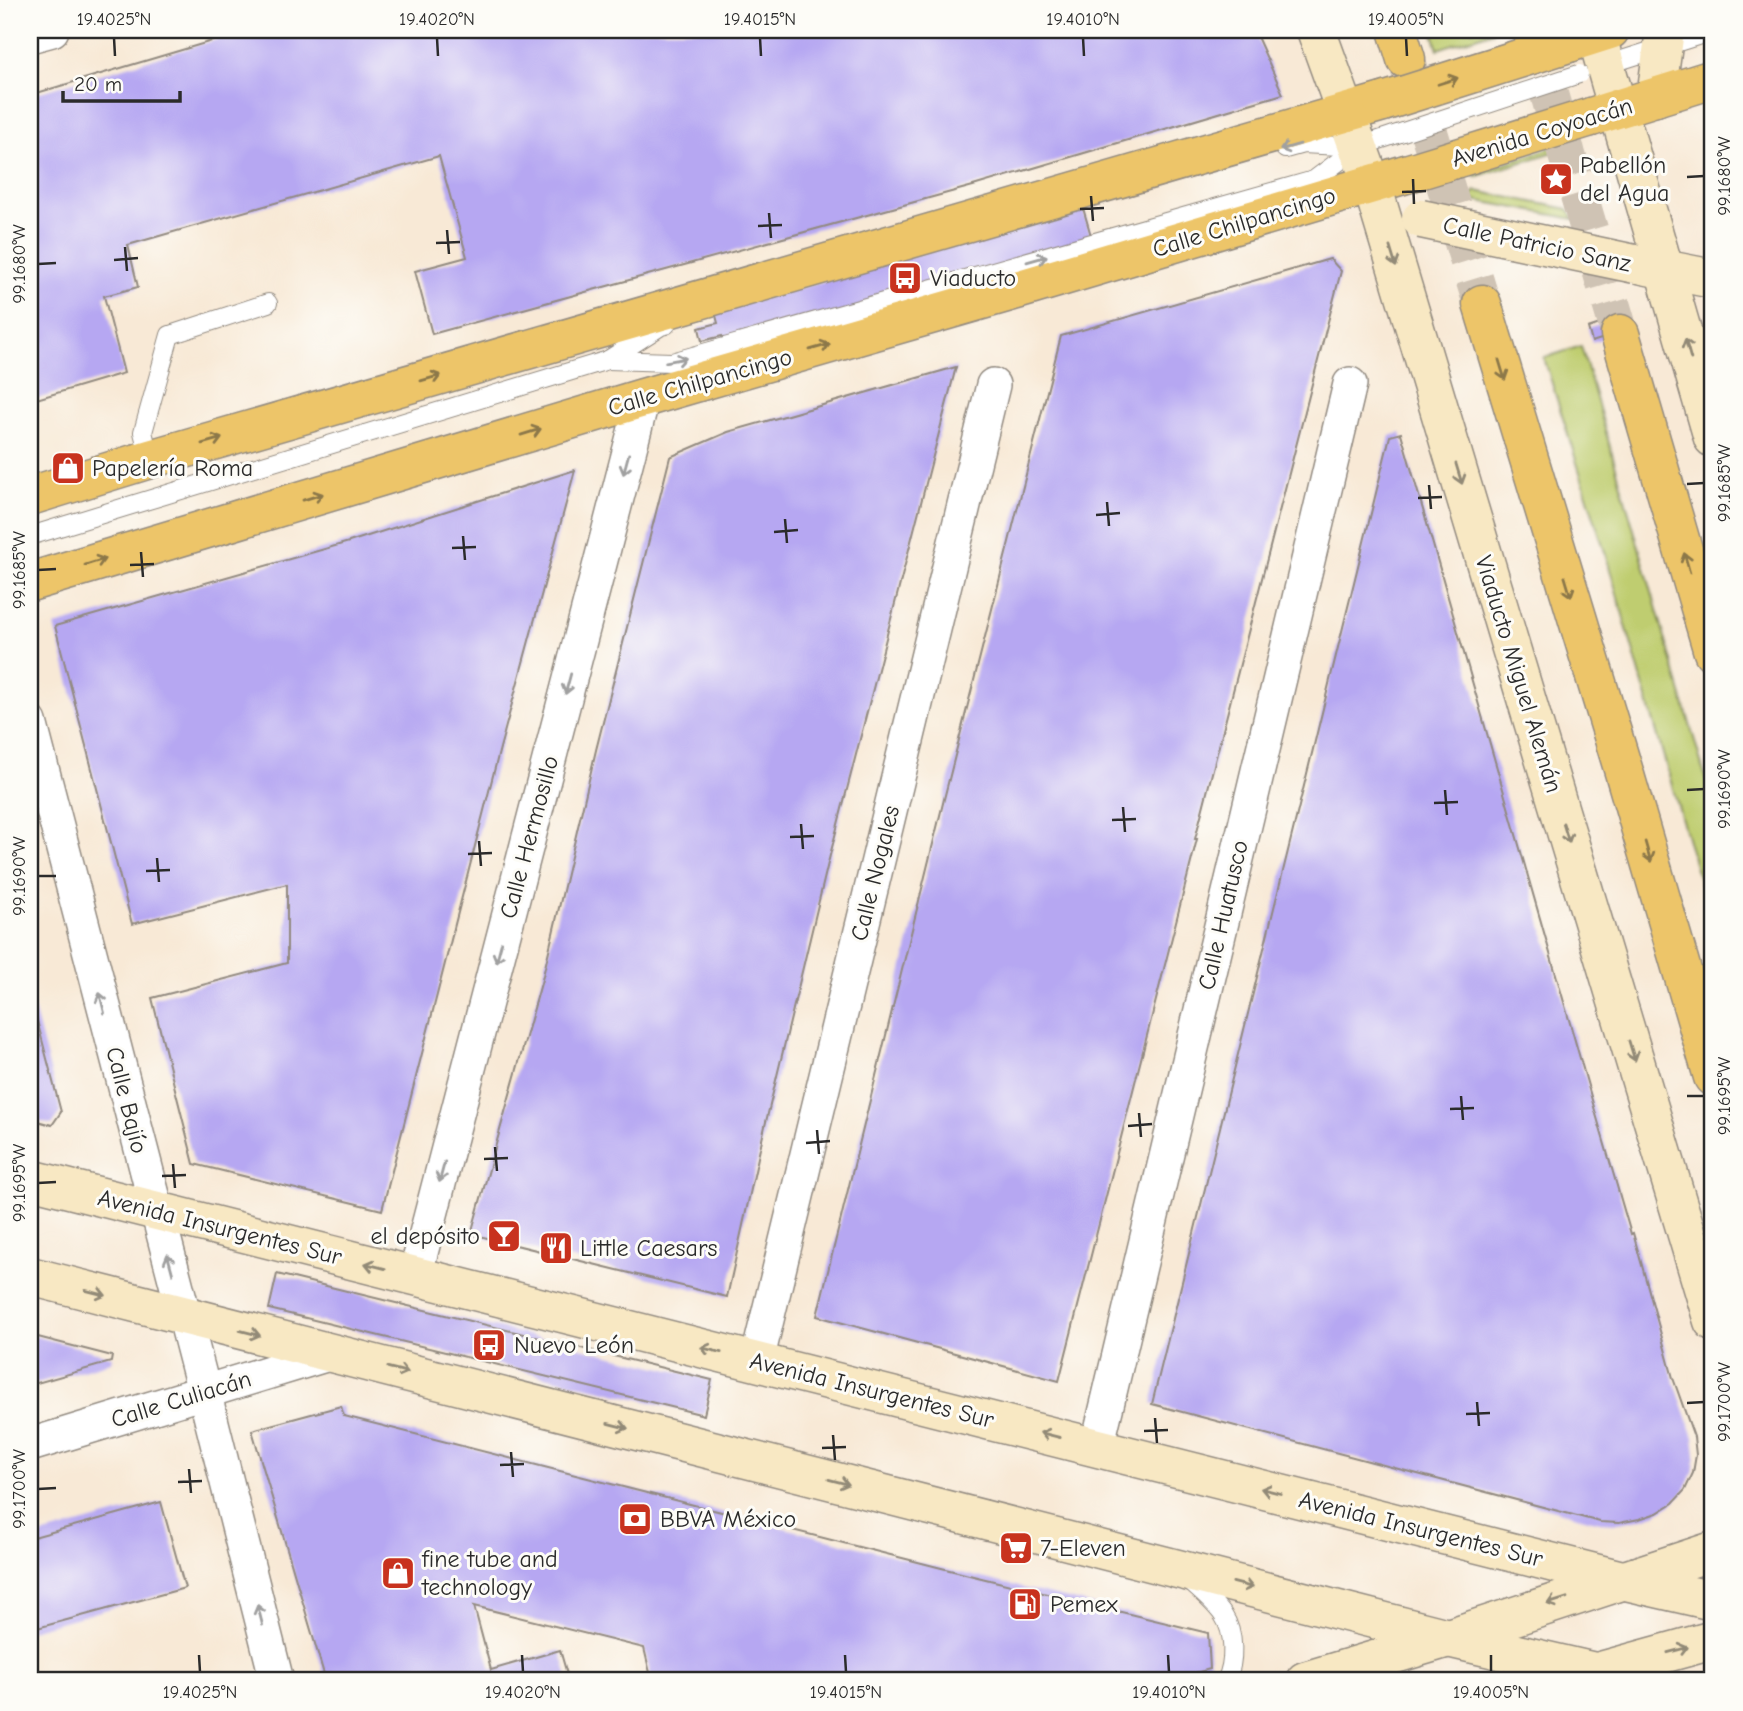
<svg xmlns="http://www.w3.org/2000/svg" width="1743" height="1711" viewBox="0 0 1743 1711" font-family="'Comic Neue',sans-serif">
  <rect width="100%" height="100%" fill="#fdfcf7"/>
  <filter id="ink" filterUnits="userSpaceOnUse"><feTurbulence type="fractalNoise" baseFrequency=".0143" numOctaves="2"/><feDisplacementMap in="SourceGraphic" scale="14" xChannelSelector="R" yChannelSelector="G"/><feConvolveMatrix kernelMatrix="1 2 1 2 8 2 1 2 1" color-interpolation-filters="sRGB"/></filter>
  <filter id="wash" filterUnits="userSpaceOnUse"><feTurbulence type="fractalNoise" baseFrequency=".00686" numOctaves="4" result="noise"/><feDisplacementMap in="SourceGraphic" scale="28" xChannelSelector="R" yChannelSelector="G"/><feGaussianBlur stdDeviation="1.57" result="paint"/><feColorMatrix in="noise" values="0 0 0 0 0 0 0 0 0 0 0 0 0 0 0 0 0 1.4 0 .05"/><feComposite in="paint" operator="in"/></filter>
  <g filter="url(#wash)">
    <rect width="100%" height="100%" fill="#f8e9d6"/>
    <g fill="#bfcd6f" stroke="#757c4d" stroke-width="2">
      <polygon points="1432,30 1497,30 1438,49"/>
      <polygon points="1580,138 1582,143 1475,177 1474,173"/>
      <polygon points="1476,191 1568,209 1575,219 1468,199"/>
      <polygon points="1581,346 1713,804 1713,928 1604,549 1544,358"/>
    </g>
    <g id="blocks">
      <g fill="#b6a7f2">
        <polygon points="249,30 1254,30 1283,94 973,186 432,334 415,271 467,257 439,156 128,245 138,287 104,296 124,373 30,401 30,95"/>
        <polygon points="1083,208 1094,246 725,349 722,336 702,341 699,328 718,323 715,312"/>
        <polygon points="1330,259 1341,271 1195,839 1197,839 1059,1381 817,1316 944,799 1061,336"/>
        <polygon points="1603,323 1607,337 1592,342 1588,328"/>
        <polygon points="956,367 828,863 765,1126 727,1297 471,1234 543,976 596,750 670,457 728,432"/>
        <polygon points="1401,433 1598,1121 1631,1234 1633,1233 1673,1378 1694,1437 1696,1455 1693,1473 1685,1490 1673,1503 1657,1513 1639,1519 1619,1523 1600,1522 1152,1404 1390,436"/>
        <polygon points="575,470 500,748 382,1210 194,1164 152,998 287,963 287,884 132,924 55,626 349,542"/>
        <polygon points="30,994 61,1112 52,1125 30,1119"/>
        <polygon points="277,1274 712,1380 704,1415 269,1309"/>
        <polygon points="30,1335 112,1356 111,1362 30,1385"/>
        <polygon points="341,1406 344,1416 969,1575 1208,1633 1210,1669 1166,1681 652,1681 644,1648 474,1606 491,1670 560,1650 569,1681 326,1681 252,1430"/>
        <polygon points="161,1502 185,1588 30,1630 30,1538"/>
      </g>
    </g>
  </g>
  <g filter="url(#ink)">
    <use href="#blocks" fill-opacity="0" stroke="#928a80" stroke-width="2"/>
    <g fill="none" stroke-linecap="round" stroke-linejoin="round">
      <g stroke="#cfc3b4" stroke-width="38" stroke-dasharray="38 19" stroke-linecap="butt">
        <polyline points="1530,30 1620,334"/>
        <polyline points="1407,61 1482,304"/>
      </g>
      <g stroke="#928a80" stroke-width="20">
        <g id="lane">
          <polyline points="1603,66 1713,31"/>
          <polyline points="1285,149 1303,144 1358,147"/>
          <polyline points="608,360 672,362 1314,180 1358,147 1394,135"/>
          <polyline points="150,459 143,432 170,335 268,303"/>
          <polyline points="30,536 608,360 661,326 666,325"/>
          <path d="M 1187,1579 C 1198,1589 1215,1603 1223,1615 C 1235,1633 1235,1662 1226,1681"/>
        </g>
      </g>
      <g stroke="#928a80" stroke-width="36">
        <g id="street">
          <polyline points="30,36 52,30"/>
          <polyline points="30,722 204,1391 277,1681"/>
          <polyline points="415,1276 643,398"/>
          <polyline points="757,1361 993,385"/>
          <polyline points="30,1445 332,1353"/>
          <polyline points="1097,1447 1350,384"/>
        </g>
      </g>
      <g stroke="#928a80" stroke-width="41">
        <g id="secondary">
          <polyline points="1316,30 1372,185 1713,1321"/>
          <polyline points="1595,30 1713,438"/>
          <polyline points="1656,97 1665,30"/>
          <polyline points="1643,265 1713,279"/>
          <polyline points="30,1179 1622,1580 1713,1601"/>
          <polyline points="30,1276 1448,1638 1634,1681"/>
          <polyline points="1597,1672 1713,1640"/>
          <polyline points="1305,1681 1448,1638 1713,1551"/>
        </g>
      </g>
      <g stroke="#928a80" stroke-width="41">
        <g id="primary">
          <polyline points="1569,43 1610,30"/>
          <polyline points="1591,117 1713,79"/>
          <polyline points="30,496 150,459 1383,102"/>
          <polyline points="30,582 643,398 1020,289 1406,174"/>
        </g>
      </g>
      <g stroke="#928a80" stroke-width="41">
        <g id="highway">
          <polyline points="1397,30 1406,59"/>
          <polyline points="1482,304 1624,772 1713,1077"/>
          <polyline points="1620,334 1713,652"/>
        </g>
      </g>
      <use href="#lane" stroke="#fff" stroke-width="18"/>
      <use href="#street" stroke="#fff" stroke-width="33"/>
      <use href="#secondary" stroke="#f8e8c3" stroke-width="38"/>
      <use href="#primary" stroke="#edc569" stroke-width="38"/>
      <use href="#highway" stroke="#edc569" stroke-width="38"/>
      <g stroke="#928a80" stroke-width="20" stroke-linecap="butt">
        <polyline id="lane-bridge" points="1394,135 1579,74"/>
      </g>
      <g stroke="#928a80" stroke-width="41" stroke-linecap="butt">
        <polyline id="secondary-bridge" points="1421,219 1635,264"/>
      </g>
      <g stroke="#928a80" stroke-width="41" stroke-linecap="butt">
        <g id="primary-bridge">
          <polyline points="1383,102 1569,43"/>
          <polyline points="1406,174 1591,117"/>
        </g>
      </g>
      <use href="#lane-bridge" stroke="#fff" stroke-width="18"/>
      <use href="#secondary-bridge" stroke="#f8e8c3" stroke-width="38"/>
      <use href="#primary-bridge" stroke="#edc569" stroke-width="38"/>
    </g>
    <defs><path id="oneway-shaft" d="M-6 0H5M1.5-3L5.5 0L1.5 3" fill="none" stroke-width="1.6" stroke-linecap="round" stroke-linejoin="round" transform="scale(1.75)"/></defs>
    <g stroke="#8c784a">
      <use href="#oneway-shaft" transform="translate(1448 81) rotate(-18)"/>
      <use href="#oneway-shaft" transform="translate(820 347) rotate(-16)"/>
      <use href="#oneway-shaft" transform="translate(1502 370) rotate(73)"/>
      <use href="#oneway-shaft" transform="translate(431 378) rotate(-16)"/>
      <use href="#oneway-shaft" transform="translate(531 432) rotate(-17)"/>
      <use href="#oneway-shaft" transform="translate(212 441) rotate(-16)"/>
      <use href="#oneway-shaft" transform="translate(313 497) rotate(-17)"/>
      <use href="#oneway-shaft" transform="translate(95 562) rotate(-17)"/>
      <use href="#oneway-shaft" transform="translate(1687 563) rotate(-106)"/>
      <use href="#oneway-shaft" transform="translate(1568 587) rotate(73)"/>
      <use href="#oneway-shaft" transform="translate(1648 852) rotate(74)"/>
    </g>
    <g stroke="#a0a0a0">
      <use href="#oneway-shaft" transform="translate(1290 147) rotate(164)"/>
      <use href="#oneway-shaft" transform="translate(1037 259) rotate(-16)"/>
      <use href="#oneway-shaft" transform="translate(676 360) rotate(-10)"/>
      <use href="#oneway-shaft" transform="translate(626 464) rotate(105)"/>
      <use href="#oneway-shaft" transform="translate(568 684) rotate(105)"/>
      <use href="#oneway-shaft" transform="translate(499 952) rotate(105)"/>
      <use href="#oneway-shaft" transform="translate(102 1003) rotate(-104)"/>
      <use href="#oneway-shaft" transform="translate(442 1172) rotate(105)"/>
      <use href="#oneway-shaft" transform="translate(170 1264) rotate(-105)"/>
      <use href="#oneway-shaft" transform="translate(260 1615) rotate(-104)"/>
    </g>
    <g stroke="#928a77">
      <use href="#oneway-shaft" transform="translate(1393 257) rotate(73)"/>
      <use href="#oneway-shaft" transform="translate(1688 349) rotate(-106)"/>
      <use href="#oneway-shaft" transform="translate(1459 474) rotate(73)"/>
      <use href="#oneway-shaft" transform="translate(1566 833) rotate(73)"/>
      <use href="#oneway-shaft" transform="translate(1632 1051) rotate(73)"/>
      <use href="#oneway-shaft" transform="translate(375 1266) rotate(-166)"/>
      <use href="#oneway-shaft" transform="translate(96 1293) rotate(14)"/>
      <use href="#oneway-shaft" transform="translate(250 1333) rotate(14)"/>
      <use href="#oneway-shaft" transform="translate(711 1350) rotate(-166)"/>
      <use href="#oneway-shaft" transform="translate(398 1370) rotate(14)"/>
      <use href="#oneway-shaft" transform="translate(618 1426) rotate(14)"/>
      <use href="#oneway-shaft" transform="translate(1050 1435) rotate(-166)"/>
      <use href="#oneway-shaft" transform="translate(839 1482) rotate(14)"/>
      <use href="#oneway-shaft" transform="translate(1271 1491) rotate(-166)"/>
      <use href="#oneway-shaft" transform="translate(1243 1585) rotate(14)"/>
      <use href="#oneway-shaft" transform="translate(1557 1601) rotate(162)"/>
      <use href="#oneway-shaft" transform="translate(1678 1650) rotate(-15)"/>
    </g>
  </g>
  <path fill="none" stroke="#2b2b2b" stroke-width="2.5" d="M 114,38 L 115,56M 437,38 L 438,56M 760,38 L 761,56M 1083,38 L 1084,56M 1406,38 L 1407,56M 1687,177 L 1704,176M 1413,179 L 1414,204M 1402,192 L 1426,191M 1091,196 L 1093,221M 1080,209 L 1104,208M 769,213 L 771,238M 758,226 L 782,225M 447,230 L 449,254M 436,243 L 460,242M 125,247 L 127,271M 114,260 L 138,258M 38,264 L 56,263M 1687,484 L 1704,483M 1429,485 L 1431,509M 1418,498 L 1442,497M 1107,502 L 1109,526M 1096,515 L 1120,513M 785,519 L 787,543M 774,532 L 798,530M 463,536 L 465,560M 452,548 L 476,547M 141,552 L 143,577M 130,565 L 154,564M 38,570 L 56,569M 1445,790 L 1447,815M 1687,790 L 1704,789M 1434,803 L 1458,802M 1123,807 L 1125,832M 1112,820 L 1136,819M 801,824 L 803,849M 790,837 L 814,836M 479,841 L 481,866M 468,854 L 492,853M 157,858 L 159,882M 146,871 L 170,870M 38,876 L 56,876M 1461,1096 L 1463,1120M 1687,1096 L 1704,1096M 1450,1109 L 1474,1108M 1139,1113 L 1141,1137M 1128,1126 L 1152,1124M 817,1130 L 819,1154M 806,1143 L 830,1141M 495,1147 L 497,1171M 484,1159 L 508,1158M 173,1164 L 175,1188M 162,1176 L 186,1175M 38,1183 L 56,1182M 1477,1402 L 1479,1426M 1687,1403 L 1704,1402M 1466,1414 L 1490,1413M 1155,1418 L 1157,1443M 1144,1431 L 1168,1430M 833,1435 L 835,1460M 822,1448 L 846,1447M 511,1452 L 513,1477M 500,1465 L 524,1464M 189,1469 L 191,1493M 178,1482 L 202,1481M 38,1489 L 56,1488M 199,1655 L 200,1672M 522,1655 L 523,1672M 845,1655 L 846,1672M 1168,1655 L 1169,1672M 1491,1655 L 1491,1672"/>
  <defs>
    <g id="sight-square" transform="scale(1.75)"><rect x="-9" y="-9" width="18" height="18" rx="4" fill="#c8321e" stroke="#fdfcf7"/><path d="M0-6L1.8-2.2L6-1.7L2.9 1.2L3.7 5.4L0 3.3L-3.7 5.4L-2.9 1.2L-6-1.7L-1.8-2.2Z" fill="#fff"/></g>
    <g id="bus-square" transform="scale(1.75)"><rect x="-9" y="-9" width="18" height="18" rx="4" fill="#c8321e" stroke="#fdfcf7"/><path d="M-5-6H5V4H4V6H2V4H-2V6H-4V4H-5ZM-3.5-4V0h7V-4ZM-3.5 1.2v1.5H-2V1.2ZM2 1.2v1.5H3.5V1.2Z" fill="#fff"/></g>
    <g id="shop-square" transform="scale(1.75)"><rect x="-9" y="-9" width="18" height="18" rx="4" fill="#c8321e" stroke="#fdfcf7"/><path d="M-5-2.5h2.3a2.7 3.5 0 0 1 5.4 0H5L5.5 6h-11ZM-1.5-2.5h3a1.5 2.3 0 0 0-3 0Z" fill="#fff"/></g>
    <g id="bar-square" transform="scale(1.75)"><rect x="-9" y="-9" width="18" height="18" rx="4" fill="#c8321e" stroke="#fdfcf7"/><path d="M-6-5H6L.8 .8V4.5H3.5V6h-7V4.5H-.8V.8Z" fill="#fff"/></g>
    <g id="restaurant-square" transform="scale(1.75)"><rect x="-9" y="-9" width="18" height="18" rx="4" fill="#c8321e" stroke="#fdfcf7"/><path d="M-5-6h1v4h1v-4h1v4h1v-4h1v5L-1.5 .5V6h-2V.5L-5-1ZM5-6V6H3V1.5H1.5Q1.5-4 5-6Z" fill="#fff"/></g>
    <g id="bank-square" transform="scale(1.75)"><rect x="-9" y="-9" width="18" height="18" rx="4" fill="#c8321e" stroke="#fdfcf7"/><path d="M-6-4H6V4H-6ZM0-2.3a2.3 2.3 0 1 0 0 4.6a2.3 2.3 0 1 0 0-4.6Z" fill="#fff"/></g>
    <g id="supermarket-square" transform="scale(1.75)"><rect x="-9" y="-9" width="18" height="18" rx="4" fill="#c8321e" stroke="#fdfcf7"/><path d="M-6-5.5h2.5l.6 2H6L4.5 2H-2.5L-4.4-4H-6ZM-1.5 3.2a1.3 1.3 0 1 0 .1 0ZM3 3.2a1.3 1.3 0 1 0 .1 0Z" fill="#fff"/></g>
    <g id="fuel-square" transform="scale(1.75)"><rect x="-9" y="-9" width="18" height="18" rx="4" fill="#c8321e" stroke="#fdfcf7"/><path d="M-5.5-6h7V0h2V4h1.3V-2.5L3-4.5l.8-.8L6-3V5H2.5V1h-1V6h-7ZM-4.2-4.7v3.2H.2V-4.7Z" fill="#fff"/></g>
  </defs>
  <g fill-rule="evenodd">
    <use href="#sight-square" x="1556" y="179"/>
    <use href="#bus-square" x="905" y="278"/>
    <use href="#shop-square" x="68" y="468"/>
    <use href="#bar-square" x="504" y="1236"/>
    <use href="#restaurant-square" x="556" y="1248"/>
    <use href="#bus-square" x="489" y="1345"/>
    <use href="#bank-square" x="635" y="1519"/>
    <use href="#supermarket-square" x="1016" y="1548"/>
    <use href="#shop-square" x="398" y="1573"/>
    <use href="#fuel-square" x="1025" y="1604"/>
  </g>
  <g text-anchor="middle" stroke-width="6" stroke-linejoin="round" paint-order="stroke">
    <g font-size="24" fill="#2b2b2b" stroke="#fdfcf7">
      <text transform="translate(1542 132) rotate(-17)" y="8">Avenida Coyoacán</text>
      <text transform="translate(1244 222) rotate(-17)" y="8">Calle Chilpancingo</text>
      <text transform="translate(1537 244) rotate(12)" y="8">Calle Patricio Sanz</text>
      <text transform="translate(700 382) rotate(-16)" y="8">Calle Chilpancingo</text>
      <text transform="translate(1519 674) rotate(73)" y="8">Viaducto Miguel Alemán</text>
      <text transform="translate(529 837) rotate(-75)" y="8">Calle Hermosillo</text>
      <text transform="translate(875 873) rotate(-76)" y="8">Calle Nogales</text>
      <text transform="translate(1223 915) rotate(-77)" y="8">Calle Huatusco</text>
      <text transform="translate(127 1100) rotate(76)" y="8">Calle Bajío</text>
      <text transform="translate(220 1227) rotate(14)" y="8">Avenida Insurgentes Sur</text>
      <text transform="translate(872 1390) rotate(14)" y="8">Avenida Insurgentes Sur</text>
      <text transform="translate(181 1399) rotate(-17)" y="8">Calle Culiacán</text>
      <text transform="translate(1421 1529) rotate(14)" y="8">Avenida Insurgentes Sur</text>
    </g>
    <g font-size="24" fill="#2b2b2b" stroke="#fdfcf7" text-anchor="start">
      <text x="1580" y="173">Pabellón<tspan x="1580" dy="28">del Agua</tspan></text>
      <text x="930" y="286">Viaducto</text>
      <text x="92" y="476">Papelería Roma</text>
      <text x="480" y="1244" text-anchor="end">el depósito</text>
      <text x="580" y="1256">Little Caesars</text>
      <text x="514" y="1353">Nuevo León</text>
      <text x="660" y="1527">BBVA México</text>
      <text x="1040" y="1556">7-Eleven</text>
      <text x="422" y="1567">fine tube and<tspan x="422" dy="28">technology</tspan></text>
      <text x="1050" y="1612">Pemex</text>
    </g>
  </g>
  <rect width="1743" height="1711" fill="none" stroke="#fdfcf7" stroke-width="77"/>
  <path d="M63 91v10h117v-10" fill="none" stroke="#2b2b2b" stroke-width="3.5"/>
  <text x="74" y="91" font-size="21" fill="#2b2b2b" stroke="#fdfcf7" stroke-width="5" paint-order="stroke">20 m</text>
  <rect x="38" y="38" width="1666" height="1634" fill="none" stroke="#2b2b2b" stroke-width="2.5"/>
  <g font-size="18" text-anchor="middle" fill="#2b2b2b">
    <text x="114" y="25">19.4025°N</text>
    <text x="437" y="25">19.4020°N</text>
    <text x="760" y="25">19.4015°N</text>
    <text x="1083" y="25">19.4010°N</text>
    <text x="1406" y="25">19.4005°N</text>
    <text transform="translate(1724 176) rotate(-90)" y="6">99.1680°W</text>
    <text transform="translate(19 264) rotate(-90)" y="6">99.1680°W</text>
    <text transform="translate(1724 483) rotate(-90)" y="6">99.1685°W</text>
    <text transform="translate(19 570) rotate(-90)" y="6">99.1685°W</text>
    <text transform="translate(1724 789) rotate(-90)" y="6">99.1690°W</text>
    <text transform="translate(19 876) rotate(-90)" y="6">99.1690°W</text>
    <text transform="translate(1724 1096) rotate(-90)" y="6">99.1695°W</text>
    <text transform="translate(19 1183) rotate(-90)" y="6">99.1695°W</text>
    <text transform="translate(1724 1402) rotate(-90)" y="6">99.1700°W</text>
    <text transform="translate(19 1489) rotate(-90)" y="6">99.1700°W</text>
    <text x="200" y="1698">19.4025°N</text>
    <text x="523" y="1698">19.4020°N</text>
    <text x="846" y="1698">19.4015°N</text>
    <text x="1169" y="1698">19.4010°N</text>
    <text x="1491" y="1698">19.4005°N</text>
  </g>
</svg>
